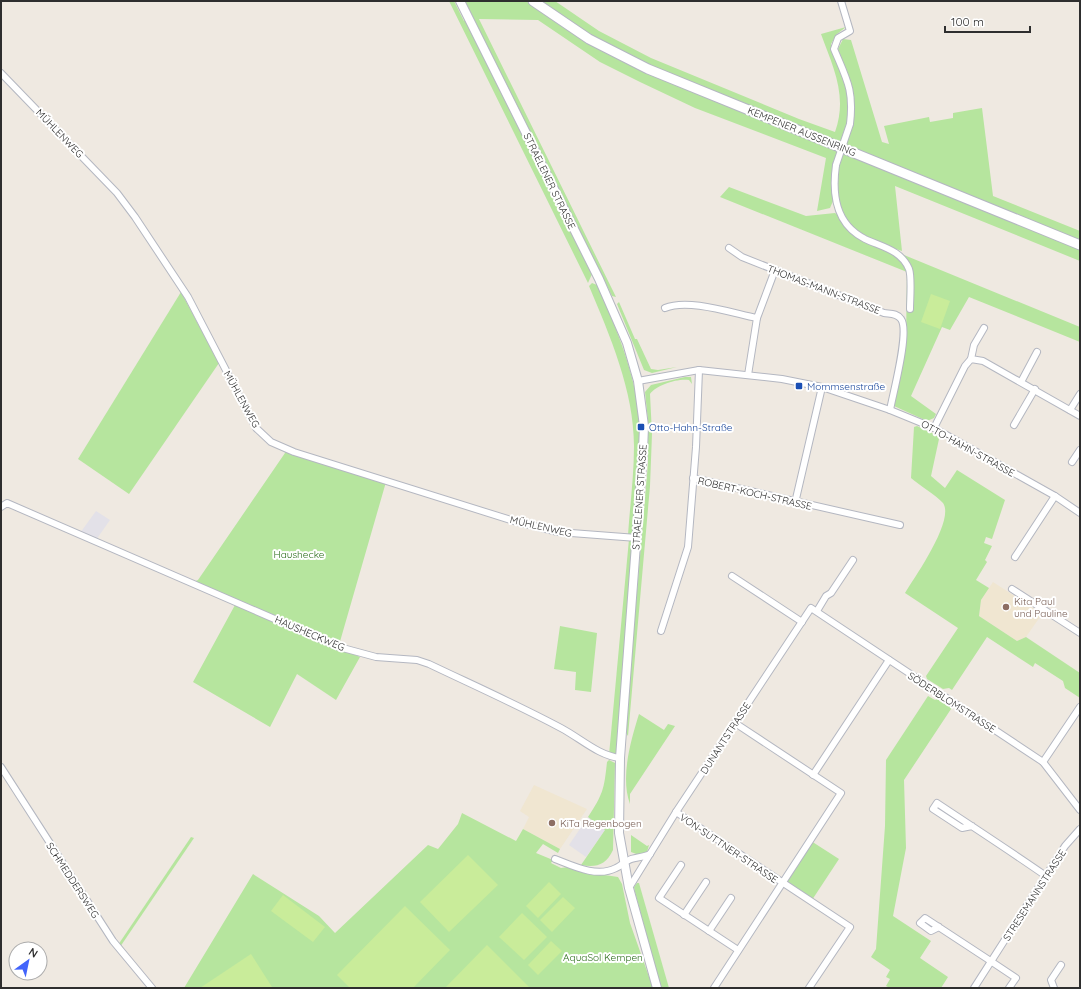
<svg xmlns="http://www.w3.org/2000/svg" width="1081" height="989" viewBox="0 0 1081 989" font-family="Quicksand,sans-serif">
  <rect width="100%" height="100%" fill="#efe9e1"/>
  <g fill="#e3e1e8">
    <polygon points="96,511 110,520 96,540 80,533"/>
    <polygon points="588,817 605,830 586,857 569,845"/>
  </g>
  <g fill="#f0e6d1">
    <polygon points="993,582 1042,614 1026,637 1017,641 979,616 981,600"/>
    <polygon points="534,785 587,809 560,849 523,829 529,817 520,811"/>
  </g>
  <g fill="#b6e59e">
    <polygon points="449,1 454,1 464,21 465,20 456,1 458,1 592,274 588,283"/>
    <path d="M 465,1 L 526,1 L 564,28 L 600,49 L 1080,248 L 1080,261 L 895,186 L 902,251 C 846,233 837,219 834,161 L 831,184 L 833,201 L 830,208 L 817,211 L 826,158 L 695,108 L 640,82 L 600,62 L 538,20 L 479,19 L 616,297 L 612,296 Z"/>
    <path d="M 541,1 L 555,1 L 599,31 L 651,58 L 799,119 L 835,132 C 848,96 833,67 821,34 L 846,27 L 837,34 L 831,44 L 832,50 L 842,72 L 853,115 L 852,88 L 838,49 L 843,39 L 851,40 L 882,142 L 889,144 L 884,126 L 929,117 L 930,122 L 953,118 L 953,113 L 982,108 L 993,196 L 1080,231 L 1080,241 L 649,65 L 594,37 Z"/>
    <path d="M 729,187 L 806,216 L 835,213 C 843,218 847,229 855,234 C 876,248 894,248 908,272 L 904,255 L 1080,327 L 1080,342 L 969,297 L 950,330 L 942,327 L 911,396 L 936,414 L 934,418 L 927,421 L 894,406 L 893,404 L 906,340 L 907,272 L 720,197 Z"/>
    <path d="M 592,283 L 597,285 C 617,329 635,373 640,421 C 643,457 637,495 635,532 L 628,535 C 630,505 634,476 634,446 C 634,391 610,336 589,286 Z"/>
    <polygon points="181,292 219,363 129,494 78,459"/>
    <polygon points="619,302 635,339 637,339 651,369 658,370 677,367 652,373 644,370 617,304"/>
    <path d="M 685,377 L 691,377 L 692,384 L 689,380 C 678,378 656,385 650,394 L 652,434 L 650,486 L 628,736 L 625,731 L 648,463 L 648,421 L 645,392 L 651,385 Z"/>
    <path d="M 917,426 L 938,436 L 939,439 L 931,476 L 945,488 L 957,470 L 1005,500 L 992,539 L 986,537 L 984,543 L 992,546 L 985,560 L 987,562 L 976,580 L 989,588 L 981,600 L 979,616 L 1017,641 L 1026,637 L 1080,673 L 1080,698 L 1065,688 L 1063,681 L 1035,663 L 1033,667 L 987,637 L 952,690 L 949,688 L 943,689 L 927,679 L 926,676 L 958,628 L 905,593 C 915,577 955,520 943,503 C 936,495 919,485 911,478 L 914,427 Z"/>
    <polygon points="284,449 386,482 339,645 193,582 198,580 285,453"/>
    <polygon points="629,539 634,542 617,745 616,753 609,755"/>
    <polygon points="235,605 360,657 336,700 297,674 270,727 193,682"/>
    <polygon points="560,626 597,633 591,692 575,690 576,672 554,669"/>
    <polygon points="928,696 935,700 939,698 953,706 904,780 906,848 893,916 931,941 920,958 948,977 941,988 890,988 886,986 890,979 886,977 890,970 871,957 876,949 885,826 886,760"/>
    <path d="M 639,714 L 664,730 L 668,724 L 675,726 L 630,794 L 630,804 C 620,777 631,740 639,714 Z"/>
    <path d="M 609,760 L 615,763 L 613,850 C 606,865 596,868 581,865 L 605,830 L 588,817 C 603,794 604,790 607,762 Z"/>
    <polygon points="462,813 516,841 523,829 560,849 558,853 543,844 536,853 553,860 551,863 561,868 568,867 591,873 618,877 622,884 630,923 653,988 184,988 253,874 319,916 335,933 428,845 438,849 458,824"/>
    <polygon points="631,835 647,846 649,845 647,852 639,855 631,852"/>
    <polygon points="191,837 194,838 120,947 118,945"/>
    <polygon points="811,841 839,859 812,900 786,883 785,881"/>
    <polygon points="637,883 639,883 669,988 661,988 635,892 634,887"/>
  </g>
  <g fill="#c9ec9a">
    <polygon points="931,294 950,301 940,329 921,322"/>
    <polygon points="468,855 498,885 449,932 420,902"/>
    <polygon points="549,882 561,894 538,918 526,906"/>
    <polygon points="283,895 325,927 313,942 271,911"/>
    <polygon points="563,897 575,908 552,932 540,920"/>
    <polygon points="405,906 450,950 413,988 350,988 337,975"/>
    <polygon points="522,913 547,937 524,960 499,937"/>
    <polygon points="551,941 562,951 538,975 528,965"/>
    <polygon points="487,945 529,987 445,988"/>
    <polygon points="251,954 272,987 200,988"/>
  </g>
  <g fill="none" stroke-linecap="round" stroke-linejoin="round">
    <g stroke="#b4b7c1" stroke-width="8">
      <g id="minor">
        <path d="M 841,1 L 850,31 L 838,38 L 834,49 C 847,80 854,90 850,124"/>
        <polyline points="1,73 117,193 135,217 188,297 256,428 271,442 294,452 514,521 558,532 637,538"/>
        <path d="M 836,165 C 832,194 835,224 865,239 C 882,247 901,250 909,269 C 912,277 910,299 910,309"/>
        <path d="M 729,248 L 742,257 L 884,313 C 890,314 897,313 901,319 C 910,331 893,393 890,410"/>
        <path d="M 665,308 C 688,298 732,313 757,318"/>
        <polyline points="971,359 974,345 984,328"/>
        <polyline points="748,375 757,318 775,270"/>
        <polyline points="638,381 699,370 782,379 822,387 890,410 934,428 1055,496 1080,513"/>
        <polyline points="1021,382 1037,352"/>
        <polyline points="1070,410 1080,394"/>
        <polyline points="1014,425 1035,389"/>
        <polyline points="934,428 965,366 971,359 983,361 1080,416"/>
        <polyline points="1072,462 1080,450"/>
        <polyline points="693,478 900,525"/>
        <polyline points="795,503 822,387"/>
        <path d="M 1,507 L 7,503 L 339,647 L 376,657 L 417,660 L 429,664 C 473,685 518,705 561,728 C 580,738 599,756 620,758"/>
        <polyline points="1015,557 1055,496"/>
        <polyline points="732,576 802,622"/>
        <polyline points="1012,589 1080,633"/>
        <polyline points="817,611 826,596 831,593 853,560"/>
        <polyline points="661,631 688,547 696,447 699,370"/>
        <polyline points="1043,762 1080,707"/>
        <polyline points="1,767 113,941 152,988"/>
        <polyline points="813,775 889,660"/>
        <polyline points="676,812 850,927 809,988"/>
        <path d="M 972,826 L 962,828 L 933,809 L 937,803 C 973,827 1010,851 1046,876"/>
        <path d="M 555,859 C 573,866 597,878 616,868 C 621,866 624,862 629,860 C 634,857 642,858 650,854"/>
        <polyline points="681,865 659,898 738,950"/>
        <polyline points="629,888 676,812 811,608 1043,762 1080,810"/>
        <polyline points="684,915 706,882"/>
        <polyline points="939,927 931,931 920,923 925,918 986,958 1016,978 1009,988"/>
        <polyline points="709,931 731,898"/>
        <polyline points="714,988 841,793 735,723"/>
        <polyline points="974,988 1065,846 1080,829"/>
        <polyline points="1054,988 1051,980 1061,965"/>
      </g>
    </g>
    <g stroke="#b4b7c1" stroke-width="10">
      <polyline id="tertiary" points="460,1 599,279 627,343 638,381 644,426 643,451 620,758 619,833 629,888 657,988"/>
    </g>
    <g stroke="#b4b7c1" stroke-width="11">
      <polyline id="secondary" points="533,1 589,39 648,69 1080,245"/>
    </g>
    <use href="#minor" stroke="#fff" stroke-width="6"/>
    <use href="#tertiary" stroke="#fff" stroke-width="8"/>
    <use href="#secondary" stroke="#fff" stroke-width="9"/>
    <g stroke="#b4b7c1" stroke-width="8" stroke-linecap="butt">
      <polyline id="minor-bridge" points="836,165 850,124"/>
    </g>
    <use href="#minor-bridge" stroke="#fff" stroke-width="6"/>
  </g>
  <g fill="#1a4fb4" stroke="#fff" stroke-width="1.5">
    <rect x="795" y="382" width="8" height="8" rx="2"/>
    <rect x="637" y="423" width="8" height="8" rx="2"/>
  </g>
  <g fill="#8d6e63" stroke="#fff" stroke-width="1.5">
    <circle cx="1006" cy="607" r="4"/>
    <circle cx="552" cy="823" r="4"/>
  </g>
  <g text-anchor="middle" stroke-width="4" stroke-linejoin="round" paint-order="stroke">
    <g font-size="10" fill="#2e2e2e" stroke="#fff">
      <text transform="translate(802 131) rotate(22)" y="4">KEMPENER AUSSENRING</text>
      <text transform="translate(60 133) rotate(46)" y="4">MÜHLENWEG</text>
      <text transform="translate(550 181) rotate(64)" y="4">STRAELENER STRASSE</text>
      <text transform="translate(824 289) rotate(21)" y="4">THOMAS-MANN-STRASSE</text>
      <text transform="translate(242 399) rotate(61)" y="4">MÜHLENWEG</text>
      <text transform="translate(968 448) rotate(29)" y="4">OTTO-HAHN-STRASSE</text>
      <text transform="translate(755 493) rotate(13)" y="4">ROBERT-KOCH-STRASSE</text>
      <text transform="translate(639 497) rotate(-86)" y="4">STRAELENER STRASSE</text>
      <text transform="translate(541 526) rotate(13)" y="4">MÜHLENWEG</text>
      <text transform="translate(310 633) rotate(23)" y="4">HAUSHECKWEG</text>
      <text transform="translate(952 702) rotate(33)" y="4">SÖDERBLOMSTRASSE</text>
      <text transform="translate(725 738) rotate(-57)" y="4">DUNANTSTRASSE</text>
      <text transform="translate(729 848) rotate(34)" y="4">VON-SUTTNER-STRASSE</text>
      <text transform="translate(73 880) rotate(57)" y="4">SCHMEDDERSWEG</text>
      <text transform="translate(1034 895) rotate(-57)" y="4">STRESEMANNSTRASSE</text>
    </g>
    <g font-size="10" fill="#164399" stroke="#fff" text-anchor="start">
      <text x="807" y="390">Mommsenstraße</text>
      <text x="649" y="431">Otto-Hahn-Straße</text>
    </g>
    <g font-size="10" fill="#2c6e1b" stroke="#fff">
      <text x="299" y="558">Haushecke</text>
      <text x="603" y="961">AquaSol Kempen</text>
    </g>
    <g font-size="10" fill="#785e54" stroke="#fff" text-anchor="start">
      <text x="1014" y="605">Kita Paul<tspan x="1014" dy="12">und Pauline</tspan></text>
      <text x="560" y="827">KiTa Regenbogen</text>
    </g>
  </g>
  <rect width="1081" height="989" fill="none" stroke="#2e2e2e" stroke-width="4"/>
  <g transform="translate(28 961) rotate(33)"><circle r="19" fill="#ffffff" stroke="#ababab"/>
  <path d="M0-3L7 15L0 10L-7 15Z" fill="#4264fb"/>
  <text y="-6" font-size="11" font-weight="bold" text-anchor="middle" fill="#2e2e2e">N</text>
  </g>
  <path d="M945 26v6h85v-6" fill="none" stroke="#2e2e2e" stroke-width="2"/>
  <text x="951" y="26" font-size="12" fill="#2e2e2e" stroke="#ffffff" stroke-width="3" paint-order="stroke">100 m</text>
</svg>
